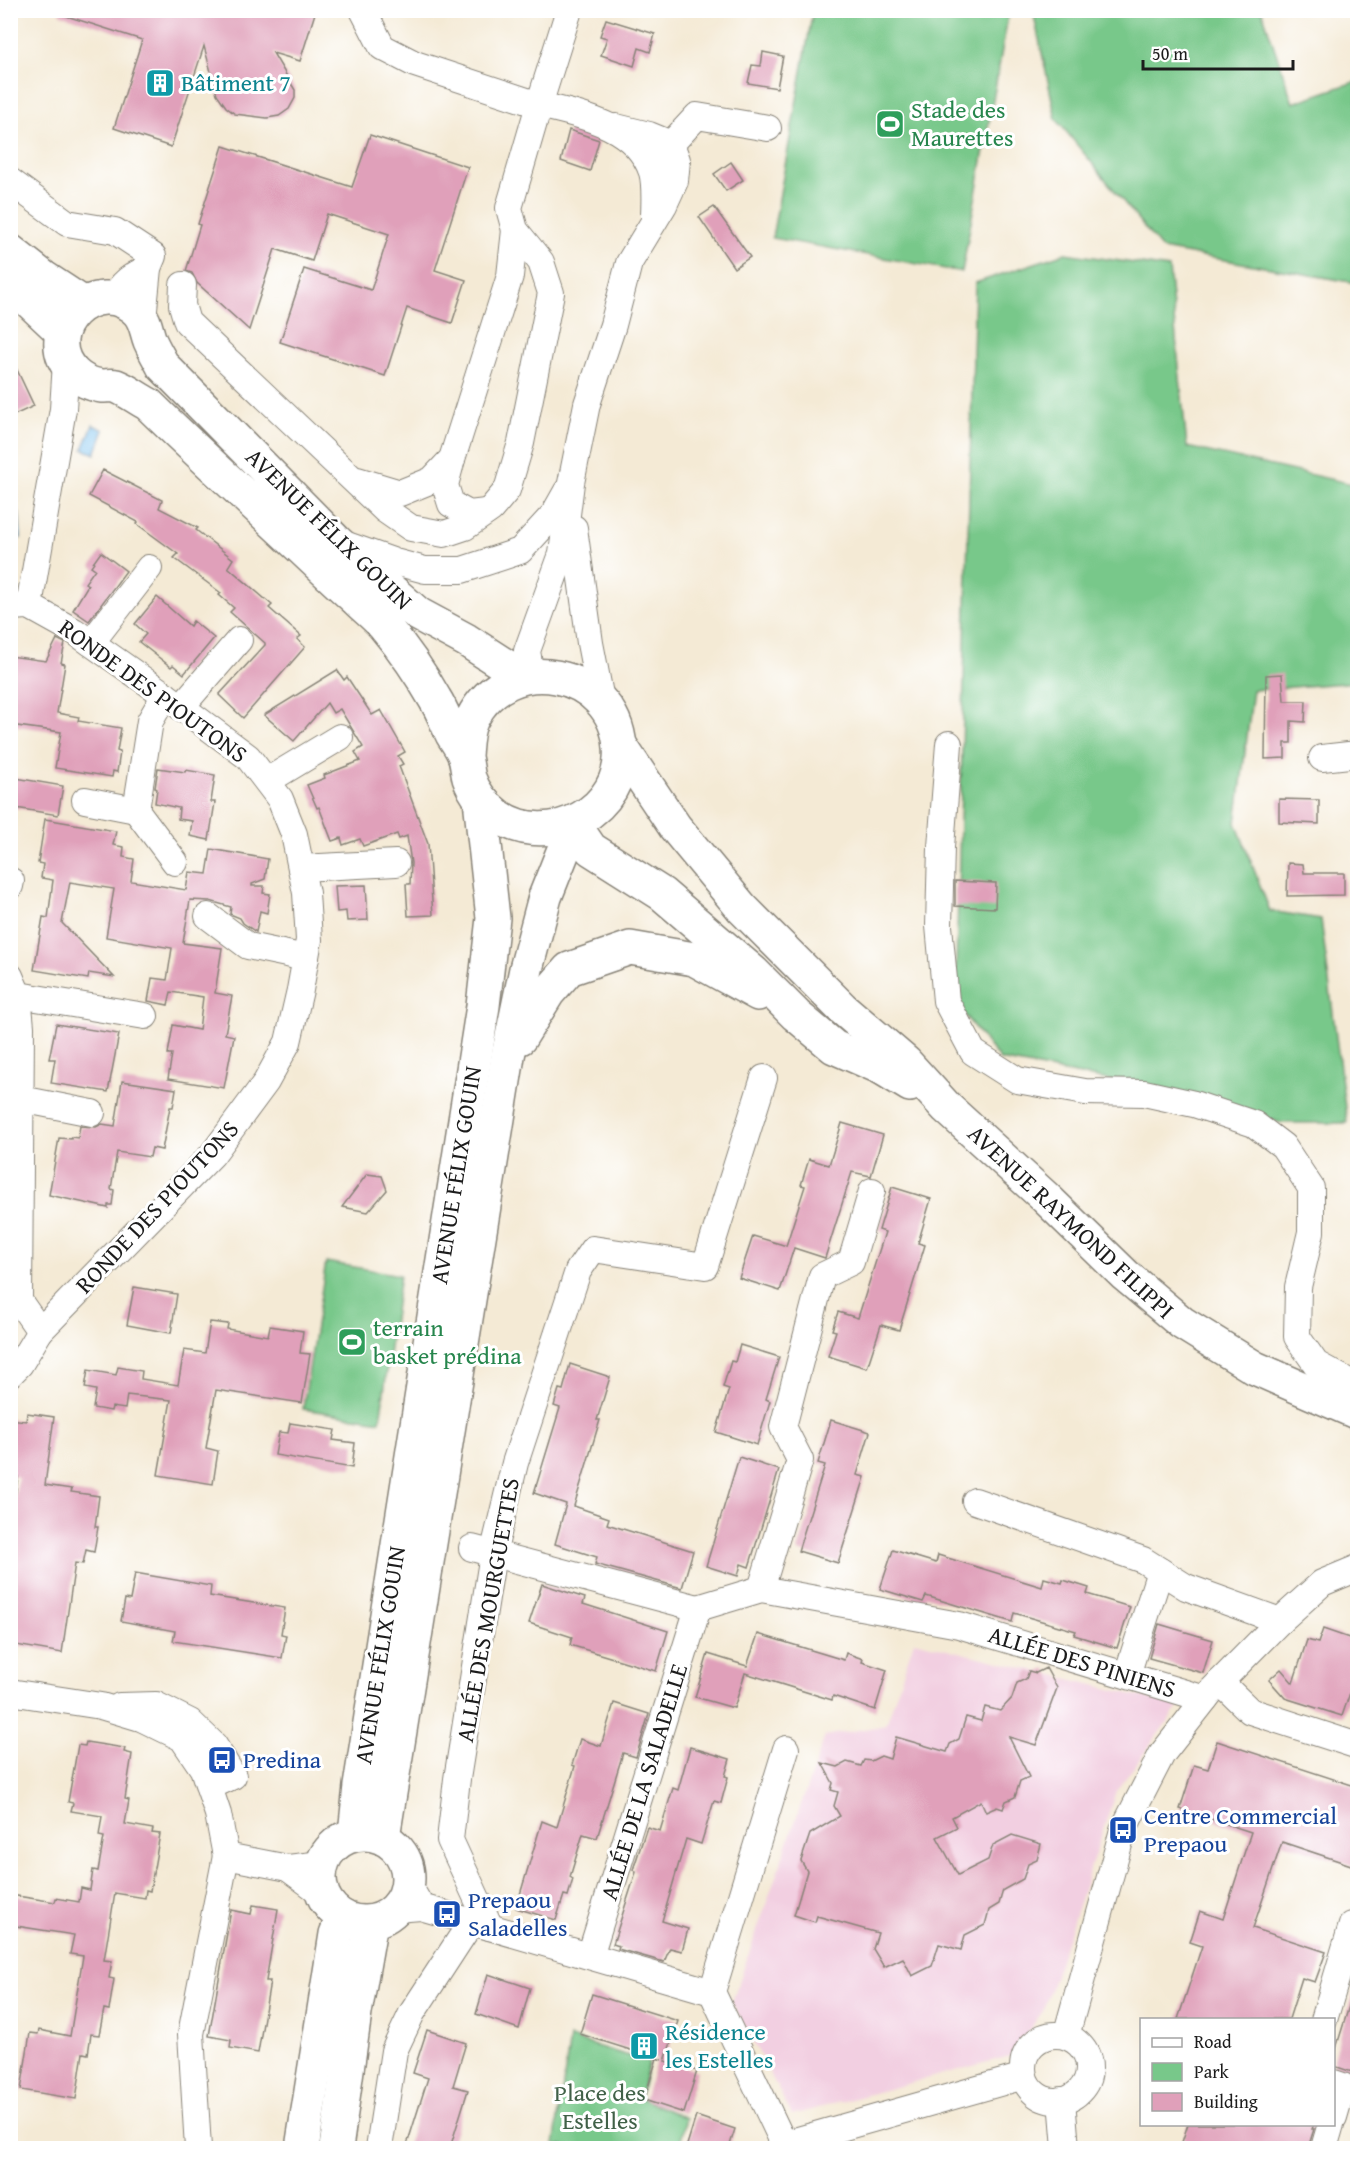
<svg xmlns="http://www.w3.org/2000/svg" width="1368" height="2159" viewBox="0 0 1368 2159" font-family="'Gentium Book Plus',serif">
  <rect width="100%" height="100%" fill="#fff"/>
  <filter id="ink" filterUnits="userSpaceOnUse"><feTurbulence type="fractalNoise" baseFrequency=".0167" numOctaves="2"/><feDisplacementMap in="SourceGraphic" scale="12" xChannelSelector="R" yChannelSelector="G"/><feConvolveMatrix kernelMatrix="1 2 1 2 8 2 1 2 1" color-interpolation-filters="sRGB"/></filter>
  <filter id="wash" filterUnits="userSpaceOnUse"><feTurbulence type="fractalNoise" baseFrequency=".008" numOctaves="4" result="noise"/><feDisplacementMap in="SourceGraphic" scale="24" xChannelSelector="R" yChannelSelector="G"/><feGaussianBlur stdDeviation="1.35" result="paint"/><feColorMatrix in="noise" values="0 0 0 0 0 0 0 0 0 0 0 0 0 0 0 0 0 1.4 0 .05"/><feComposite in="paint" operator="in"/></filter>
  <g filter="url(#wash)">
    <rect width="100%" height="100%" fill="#f4ead5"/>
    <polygon fill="#f2cfe1" points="914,1641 1179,1706 1116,1791 1043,2011 1010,2056 792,2115 732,2002 825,1736 886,1725"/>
    <g fill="#78c88a" stroke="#4a7253" stroke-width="1.5">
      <polygon points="813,10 1009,11 962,272 772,238"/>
      <polygon points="1033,11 1262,11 1293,103 1357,81 1357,283 1162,249 1056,119"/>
      <polygon points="1065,253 1169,268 1187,447 1357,485 1357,682 1253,690 1236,823 1270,911 1321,919 1347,1123 1282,1123 1113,1081 1000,1060 955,1003 975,283"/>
      <polygon points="326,1262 400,1275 380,1421 303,1409"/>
      <polygon points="570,2038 649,2062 640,2098 686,2118 679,2148 576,2148 554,2145"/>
    </g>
    <g fill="#73beed" stroke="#486d84" stroke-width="1.5">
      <polygon points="93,425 104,430 95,454 83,449"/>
      <polygon points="11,512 19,512 21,538 11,539"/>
    </g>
    <g id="blocks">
      <g fill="#e0a0ba">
        <polygon points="61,10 316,10 300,61 273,53 295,90 295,98 289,109 279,116 267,118 235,114 226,107 217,94 204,46 171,147 114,128 142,40 60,14"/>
        <polygon points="606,19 655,34 650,52 639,48 634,66 601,55 607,38 600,36"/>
        <polygon points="763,52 783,56 777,88 748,83 752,65 761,66"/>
        <polygon points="569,130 599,140 590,171 561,161"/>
        <polygon points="370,135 468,167 435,270 466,280 452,323 407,308 385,376 280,342 304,269 371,290 389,234 327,214 312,261 275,249 249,330 197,283 192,273 186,271 200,225 198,224 223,146 352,187"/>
        <polygon points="731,162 743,180 726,191 714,174"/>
        <polygon points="714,207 750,257 734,268 699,217"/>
        <polygon points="10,355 34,406 10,417"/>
        <polygon points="103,470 162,500 159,508 198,528 196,530 233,559 228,567 272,605 269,608 301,636 297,639 305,647 243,718 219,695 265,645 265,643 230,612 234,608 219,595 221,593 174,558 178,554 137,524 138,522 89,496"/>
        <polygon points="101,552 126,571 89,621 73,610 88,585 85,583 95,569 91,566"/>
        <polygon points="157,597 190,626 193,621 214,638 184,674 173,665 171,667 139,642 146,634 135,624"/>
        <polygon points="57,639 65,643 61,663 65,664 57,713 79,717 78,721 121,728 117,751 120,752 117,772 113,771 112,777 55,768 61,732 10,725 10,656 46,661"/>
        <polygon points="337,670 344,680 347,677 372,715 381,710 405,752 398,756 403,764 399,766 428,844 433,915 408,916 406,884 410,884 411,863 407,836 399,839 397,834 363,846 360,839 343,845 341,838 332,841 319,807 317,808 307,785 325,778 324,775 360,761 355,752 363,747 340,709 333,713 327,703 294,741 264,715"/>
        <polygon points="1282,674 1284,701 1306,701 1305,722 1291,721 1291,743 1285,743 1285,758 1265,759 1266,675"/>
        <polygon points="158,768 185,772 186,770 215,775 211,802 215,802 209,840 190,836 192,821 178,819 179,808 155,803 157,789 155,788"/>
        <polygon points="10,777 63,786 58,815 10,807"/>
        <polygon points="1279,799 1319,800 1319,824 1279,822"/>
        <polygon points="45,819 116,831 113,845 124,847 123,857 134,859 131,881 186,890 189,872 207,874 211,849 268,859 265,879 252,884 252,886 264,886 263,893 270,894 267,913 260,911 256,932 243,923 240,918 230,914 231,907 210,901 190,900 183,943 222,948 215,993 232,996 225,1034 234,1036 224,1088 168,1079 172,1054 168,1054 173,1025 199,1030 203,997 171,992 168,1005 148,1001 152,978 167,980 172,948 106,937 114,889 70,882 62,923 114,977 89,973 88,979 34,970 43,917 48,918 53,880 41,878 43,864 38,863"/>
        <polygon points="1288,863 1303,864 1304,873 1344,873 1344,895 1287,896"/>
        <polygon points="955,881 996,883 995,908 955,906"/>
        <polygon points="366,885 368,920 347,921 346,911 337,912 335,886"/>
        <polygon points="56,1024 119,1034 108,1092 51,1083 55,1059 49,1059"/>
        <polygon points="122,1081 176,1089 173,1107 170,1107 162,1150 152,1148 150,1157 117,1152 111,1189 114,1190 112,1205 108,1205 108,1208 49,1195 59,1138 71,1139 71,1137 78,1138 80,1126 96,1127 102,1124 115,1126"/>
        <polygon points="842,1123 883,1135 871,1176 852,1172 825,1258 794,1248 780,1291 739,1278 753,1236 787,1246 786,1246 805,1186 801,1185 809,1159 829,1165"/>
        <polygon points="367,1174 382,1176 387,1190 368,1212 342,1207"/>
        <polygon points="892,1187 931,1199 918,1243 925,1245 899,1330 881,1325 867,1368 828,1356 836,1331 832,1330 838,1312 858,1318 885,1232 879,1230"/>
        <polygon points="134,1287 177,1294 171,1333 127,1325"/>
        <polygon points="210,1322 228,1324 227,1329 268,1336 270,1326 303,1331 300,1353 310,1354 302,1403 216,1390 206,1448 218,1451 213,1484 158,1475 171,1400 127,1395 125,1409 112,1407 111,1411 93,1408 96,1390 85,1388 88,1370 116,1375 118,1367 142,1371 141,1379 178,1385 184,1350 205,1353"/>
        <polygon points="740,1345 779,1357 766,1399 770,1401 757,1445 716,1432 729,1389 723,1387 731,1361 735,1362"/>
        <polygon points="570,1364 610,1377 597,1420 600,1420 574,1506 609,1518 607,1524 693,1551 682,1588 595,1564 597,1557 555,1544 566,1504 534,1493 560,1408 554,1406 559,1389 563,1390"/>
        <polygon points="27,1413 54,1417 45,1485 72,1489 71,1492 99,1496 95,1527 98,1527 94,1552 86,1550 83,1564 75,1563 62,1653 10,1644 14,1617 10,1617 10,1511 13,1511 18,1477 10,1475 10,1419 26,1421"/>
        <polygon points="831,1420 870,1432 857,1475 865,1477 838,1563 798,1551 825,1465 818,1463"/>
        <polygon points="290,1423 335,1430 333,1440 355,1443 352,1468 275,1455 279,1432 288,1433"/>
        <polygon points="739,1457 779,1470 749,1567 741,1564 738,1576 706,1566"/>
        <polygon points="893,1550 936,1563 938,1555 1042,1587 1044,1578 1062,1583 1063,1580 1089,1588 1087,1594 1130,1607 1117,1648 1074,1635 1076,1631 1014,1613 1012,1622 926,1596 923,1602 880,1589"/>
        <polygon points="135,1573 211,1586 210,1596 285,1608 281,1634 286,1635 282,1658 173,1641 175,1631 121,1621 125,1599 130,1600"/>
        <polygon points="542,1584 585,1598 583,1604 668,1631 656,1671 570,1645 572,1637 529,1623"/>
        <polygon points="1159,1624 1213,1640 1203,1673 1149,1658"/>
        <polygon points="1323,1629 1358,1641 1358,1695 1350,1693 1342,1716 1285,1698 1269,1680 1281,1669 1293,1683 1307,1640 1318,1643"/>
        <polygon points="758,1634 844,1660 846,1653 863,1659 862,1662 887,1670 875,1710 833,1696 832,1700 745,1673 734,1708 695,1697 708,1654 747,1666"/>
        <polygon points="1046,1668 1057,1688 1036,1745 1009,1737 1029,1777 1020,1781 1015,1797 1006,1801 1003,1809 997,1807 986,1812 981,1801 952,1817 957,1827 937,1837 958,1875 988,1860 993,1845 1012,1835 1041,1844 1037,1860 1028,1864 1023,1879 1003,1890 999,1904 989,1910 985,1925 965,1935 961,1950 939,1944 932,1966 912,1976 903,1958 884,1967 873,1949 878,1933 817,1916 815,1922 794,1915 807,1871 801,1861 810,1834 840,1816 834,1806 838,1792 831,1790 833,1783 822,1763 838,1767 847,1762 861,1766 864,1760 871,1761 881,1756 890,1759 896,1737 947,1752 950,1744 959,1739 966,1717 981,1721 985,1707 1000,1711 1012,1698 1017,1683 1026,1679 1029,1671 1036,1673"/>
        <polygon points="614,1703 649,1714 636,1757 623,1753 597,1838 583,1834 570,1877 573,1879 568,1896 564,1895 556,1920 516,1908 542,1821 557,1827 575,1766 572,1765 580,1739 601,1746"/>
        <polygon points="1217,1741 1358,1787 1358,1854 1354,1866 1282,1842 1253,1928 1326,1952 1315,1982 1302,1978 1289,2019 1178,2019 1202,1946 1190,1942 1200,1911 1223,1919 1251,1832 1180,1809 1194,1765 1208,1769"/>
        <polygon points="86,1742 125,1748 124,1752 132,1754 125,1799 129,1800 125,1824 153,1829 152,1833 160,1834 150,1891 146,1890 145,1898 115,1893 104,1960 112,1961 109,1978 114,1979 109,2010 104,2009 99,2035 91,2034 88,2054 83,2053 76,2099 21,2090 30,2033 38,2034 39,2030 70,2036 83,1956 70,1954 74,1935 10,1925 10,1895 55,1902 56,1898 79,1902 81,1888 90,1890 93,1870 98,1871 104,1837 99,1836 102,1816 71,1811 73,1803 68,1802 78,1745 85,1746"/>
        <polygon points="690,1747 730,1759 725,1776 728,1777 721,1803 714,1801 701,1844 686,1839 662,1921 688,1929 682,1951 670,1948 664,1962 618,1949 619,1946 613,1944 636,1872 633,1870 647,1827 660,1831 673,1788 678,1790"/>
        <polygon points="253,1905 278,1909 266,1981 270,1981 258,2053 230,2048 231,2040 209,2036 231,1910 251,1914"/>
        <polygon points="488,1974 530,1988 519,2029 476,2014"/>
        <polygon points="1354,1990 1358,1991 1358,2074 1334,2066 1334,2055"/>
        <polygon points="592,1994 678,2021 665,2061 697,2071 684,2113 644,2100 657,2058 662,2060 580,2034"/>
        <polygon points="427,2030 466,2043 453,2086 468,2090 450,2148 406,2148 428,2078 413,2073"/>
        <polygon points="696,2116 735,2129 729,2148 686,2148"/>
        <polygon points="1188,2124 1314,2124 1312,2129 1314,2129 1308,2148 1180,2148"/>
      </g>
    </g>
  </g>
  <g filter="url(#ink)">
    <use href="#blocks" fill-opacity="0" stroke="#888378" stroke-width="1.5"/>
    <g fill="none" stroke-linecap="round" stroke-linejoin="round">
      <g stroke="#888378" stroke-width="28">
        <g id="minor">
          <polyline points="363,10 382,47 415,64 539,105 569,10"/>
          <polyline points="662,158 671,144 697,116 768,128"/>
          <polyline points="10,181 67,223 115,231 153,256 148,268 143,319"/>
          <path d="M 183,285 L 182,305 L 187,322 L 385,510 L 411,528 L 444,534 L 465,527 L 491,509 L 507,490 L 521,443 L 551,293 L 541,262 L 515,230 L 509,208 L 539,105 C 581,115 636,125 652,172 C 656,186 654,205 654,219"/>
          <path d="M 114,299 C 120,283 133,275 148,268"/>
          <polyline points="452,459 445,485 451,504 469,514 486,512"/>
          <polyline points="357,480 400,493 432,480 452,459 510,276 515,230"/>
          <polyline points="574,528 590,643 601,700"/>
          <polyline points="344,544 395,562 425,570 462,570 520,551 554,514 567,491"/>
          <polyline points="29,606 63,409 66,362"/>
          <polyline points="10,607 29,606 74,631 165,695 248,757 280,799 294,834 306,893 309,940 300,990 288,1042 266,1082 212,1155 40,1331 20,1364 10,1374"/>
          <polyline points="91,643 149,568"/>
          <polyline points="531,675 527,651 562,554 571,483 587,404 613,325 629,263 664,205 675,181 677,160 671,144 649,135 616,127"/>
          <polyline points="181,707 239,640"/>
          <polyline points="949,744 941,847 939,926 946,1001 973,1052 1017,1080 1085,1092 1144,1093 1194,1104 1254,1124 1283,1146 1311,1188 1311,1232 1298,1287 1297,1337 1316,1364 1358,1387"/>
          <polyline points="1322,758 1358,754"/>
          <polyline points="267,781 340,737"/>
          <polyline points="85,800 136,810 150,721 165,695"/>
          <polyline points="136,810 175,862"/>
          <polyline points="301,868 396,863"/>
          <polyline points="10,886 11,881"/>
          <polyline points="208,916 248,946 306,958"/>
          <polyline points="10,976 18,995 21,1027 19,1301 40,1331"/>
          <polyline points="18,995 145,1016"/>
          <polyline points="21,1099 92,1113"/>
          <polyline points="975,1501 1143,1560 1186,1587 1280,1621"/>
          <polyline points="472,1548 698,1608"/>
          <polyline points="761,1589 800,1460 783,1427 822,1276 851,1262 872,1191"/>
          <polyline points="698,1608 761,1589 959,1625 1205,1699"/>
          <polyline points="1127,1675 1160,1571"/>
          <polyline points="1220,1682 1250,1711 1358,1746"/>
          <polyline points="10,1692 101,1706 141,1718 182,1738 203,1769 218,1814 226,1856 288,1868 322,1864"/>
          <polyline points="120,1706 156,1705 190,1722 214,1745 233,1776 209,1787"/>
          <polyline points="288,1868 323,1894"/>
          <polyline points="408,1884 421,1907"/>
          <polyline points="396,1909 421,1907 712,1992 784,2144 1024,2076"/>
          <polyline points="490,1927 450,1840 457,1779 493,1554 515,1463 578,1271 593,1249 705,1266 764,1078"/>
          <polyline points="590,1956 698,1608"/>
          <polyline points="712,1992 786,1749"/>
          <polyline points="1324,2020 1352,1925"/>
          <circle cx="1056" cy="2068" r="33"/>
          <polyline points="1066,2036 1123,1830 1162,1754 1213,1689 1280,1621 1322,1583 1358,1568"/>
          <polyline points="1334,2083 1343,2086 1334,2117"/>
          <polyline points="1062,2100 1066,2148"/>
          <polyline points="198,2148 191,2034 226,1856"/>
          <polyline points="379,2148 394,2051 412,2013 472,1921"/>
          <polyline points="1324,2148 1331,2124"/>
        </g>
      </g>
      <g stroke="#888378" stroke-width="36">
        <g id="major">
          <polyline points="10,251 43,277 84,304"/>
          <polyline points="10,283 62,332"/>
          <polyline points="620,745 675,827 742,908 842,1008 905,1062 947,1108 1046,1198 1125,1275 1182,1323 1255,1368 1358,1413"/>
          <path d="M 465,756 C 466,743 466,730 472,719 C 507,648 614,669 620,747 C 626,810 550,851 498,816 C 486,807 474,793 469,778 C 467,771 467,762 464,755 C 461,747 456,741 452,734 C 446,722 442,710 435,699 C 422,676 402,647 385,627 C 377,617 366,609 357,600 C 338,583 319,565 300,547 C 250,500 198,453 148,404 C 138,399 127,390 116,386 C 112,385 107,386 102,386 C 92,385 81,380 74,373 C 33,332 97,270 138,312 C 146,321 146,331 150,341 C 154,350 159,358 163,366 L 336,541 L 369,571 L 418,614 L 466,640 L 523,677"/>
          <polyline points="574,824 591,849 662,894 753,972 796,1015 834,1047 882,1068 910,1085"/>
          <polyline points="520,1038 548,993 569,969 630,948 694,959 758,994"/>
          <polyline points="355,1834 360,1786 483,1006 493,918 480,799"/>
          <circle cx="364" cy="1878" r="44"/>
          <polyline points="383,1837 508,1056 526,969 545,897 574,824"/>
          <polyline points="302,2148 336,1934 343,1917"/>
          <polyline points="336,2148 355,2013 371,1922"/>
        </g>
      </g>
      <use href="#minor" stroke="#fff" stroke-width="26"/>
      <use href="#major" stroke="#fff" stroke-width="33"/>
    </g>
  </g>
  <defs>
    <g id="building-square" transform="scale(1.5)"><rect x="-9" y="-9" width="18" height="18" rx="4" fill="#0f9aa8" stroke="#fff"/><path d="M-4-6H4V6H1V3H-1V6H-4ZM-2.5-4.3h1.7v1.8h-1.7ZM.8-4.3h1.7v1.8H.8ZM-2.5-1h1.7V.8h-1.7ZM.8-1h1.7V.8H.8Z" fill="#fff"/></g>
    <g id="stadium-square" transform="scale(1.5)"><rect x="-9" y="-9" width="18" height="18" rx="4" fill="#2e9e5b" stroke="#fff"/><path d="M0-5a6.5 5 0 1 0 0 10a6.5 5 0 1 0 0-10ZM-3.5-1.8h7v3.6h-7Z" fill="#fff"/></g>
    <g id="bus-square" transform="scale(1.5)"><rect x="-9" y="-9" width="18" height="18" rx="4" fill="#1a4fb4" stroke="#fff"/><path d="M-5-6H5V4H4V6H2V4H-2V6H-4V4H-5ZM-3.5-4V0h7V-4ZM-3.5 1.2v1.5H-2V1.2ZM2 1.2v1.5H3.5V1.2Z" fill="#fff"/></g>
  </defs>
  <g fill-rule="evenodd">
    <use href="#building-square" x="160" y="83"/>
    <use href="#stadium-square" x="890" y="124"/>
    <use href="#stadium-square" x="352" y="1342"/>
    <use href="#bus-square" x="222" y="1760"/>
    <use href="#bus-square" x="1123" y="1830"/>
    <use href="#bus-square" x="447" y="1914"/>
    <use href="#building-square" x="644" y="2046"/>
  </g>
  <g text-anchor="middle" stroke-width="6" stroke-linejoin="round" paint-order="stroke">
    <g font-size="24" fill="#0d838f" stroke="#fff" text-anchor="start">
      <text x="181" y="91">Bâtiment 7</text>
      <text x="665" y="2040">Résidence<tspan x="665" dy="28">les Estelles</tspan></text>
    </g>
    <g font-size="24" fill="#27864d" stroke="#fff" text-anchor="start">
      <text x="911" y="118">Stade des<tspan x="911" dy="28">Maurettes</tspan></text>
      <text x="373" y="1336">terrain<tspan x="373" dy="28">basket prédina</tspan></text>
    </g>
    <g font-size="24" fill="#1c1c1c" stroke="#fff">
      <text transform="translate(329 529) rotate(44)" y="8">AVENUE FÉLIX GOUIN</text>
      <text transform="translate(153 691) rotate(36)" y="8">RONDE DES PIOUTONS</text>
      <text transform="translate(456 1175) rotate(-81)" y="8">AVENUE FÉLIX GOUIN</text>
      <text transform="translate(157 1207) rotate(-47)" y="8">RONDE DES PIOUTONS</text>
      <text transform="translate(1071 1222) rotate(43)" y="8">AVENUE RAYMOND FILIPPI</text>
      <text transform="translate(488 1610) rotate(-80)" y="8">ALLÉE DES MOURGUETTES</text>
      <text transform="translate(380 1655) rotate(-81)" y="8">AVENUE FÉLIX GOUIN</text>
      <text transform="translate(1082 1662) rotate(17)" y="8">ALLÉE DES PINIENS</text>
      <text transform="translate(644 1782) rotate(-73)" y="8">ALLÉE DE LA SALADELLE</text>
    </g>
    <g font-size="24" fill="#164399" stroke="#fff" text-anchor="start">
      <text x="243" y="1768">Predina</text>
      <text x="1144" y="1824">Centre Commercial<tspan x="1144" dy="28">Prepaou</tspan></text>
      <text x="468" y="1908">Prepaou<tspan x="468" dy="28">Saladelles</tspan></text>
    </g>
    <g font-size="24" fill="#416148" stroke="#fff">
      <text x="600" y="2101">Place des<tspan x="600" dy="28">Estelles</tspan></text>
    </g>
  </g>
  <rect width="1368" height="2159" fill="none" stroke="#fff" stroke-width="36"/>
  <rect x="1140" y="2018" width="195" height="108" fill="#ffffff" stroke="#a4a4a4" stroke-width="1.5"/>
  <rect x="1152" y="2038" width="30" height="9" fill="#ffffff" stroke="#a4a4a4" stroke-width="1.5"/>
  <text x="1194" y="2048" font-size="18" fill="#1c1c1c">Road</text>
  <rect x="1152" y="2063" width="30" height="18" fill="#78c88a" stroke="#a4a4a4" stroke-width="1.5"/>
  <text x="1194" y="2078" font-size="18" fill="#1c1c1c">Park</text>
  <rect x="1152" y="2093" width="30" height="18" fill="#e0a0ba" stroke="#a4a4a4" stroke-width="1.5"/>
  <text x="1194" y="2108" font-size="18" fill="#1c1c1c">Building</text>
  <path d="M1143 60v9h150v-9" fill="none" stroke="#1c1c1c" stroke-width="3"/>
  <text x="1152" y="60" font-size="18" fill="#1c1c1c" stroke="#ffffff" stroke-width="4.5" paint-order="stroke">50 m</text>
</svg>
